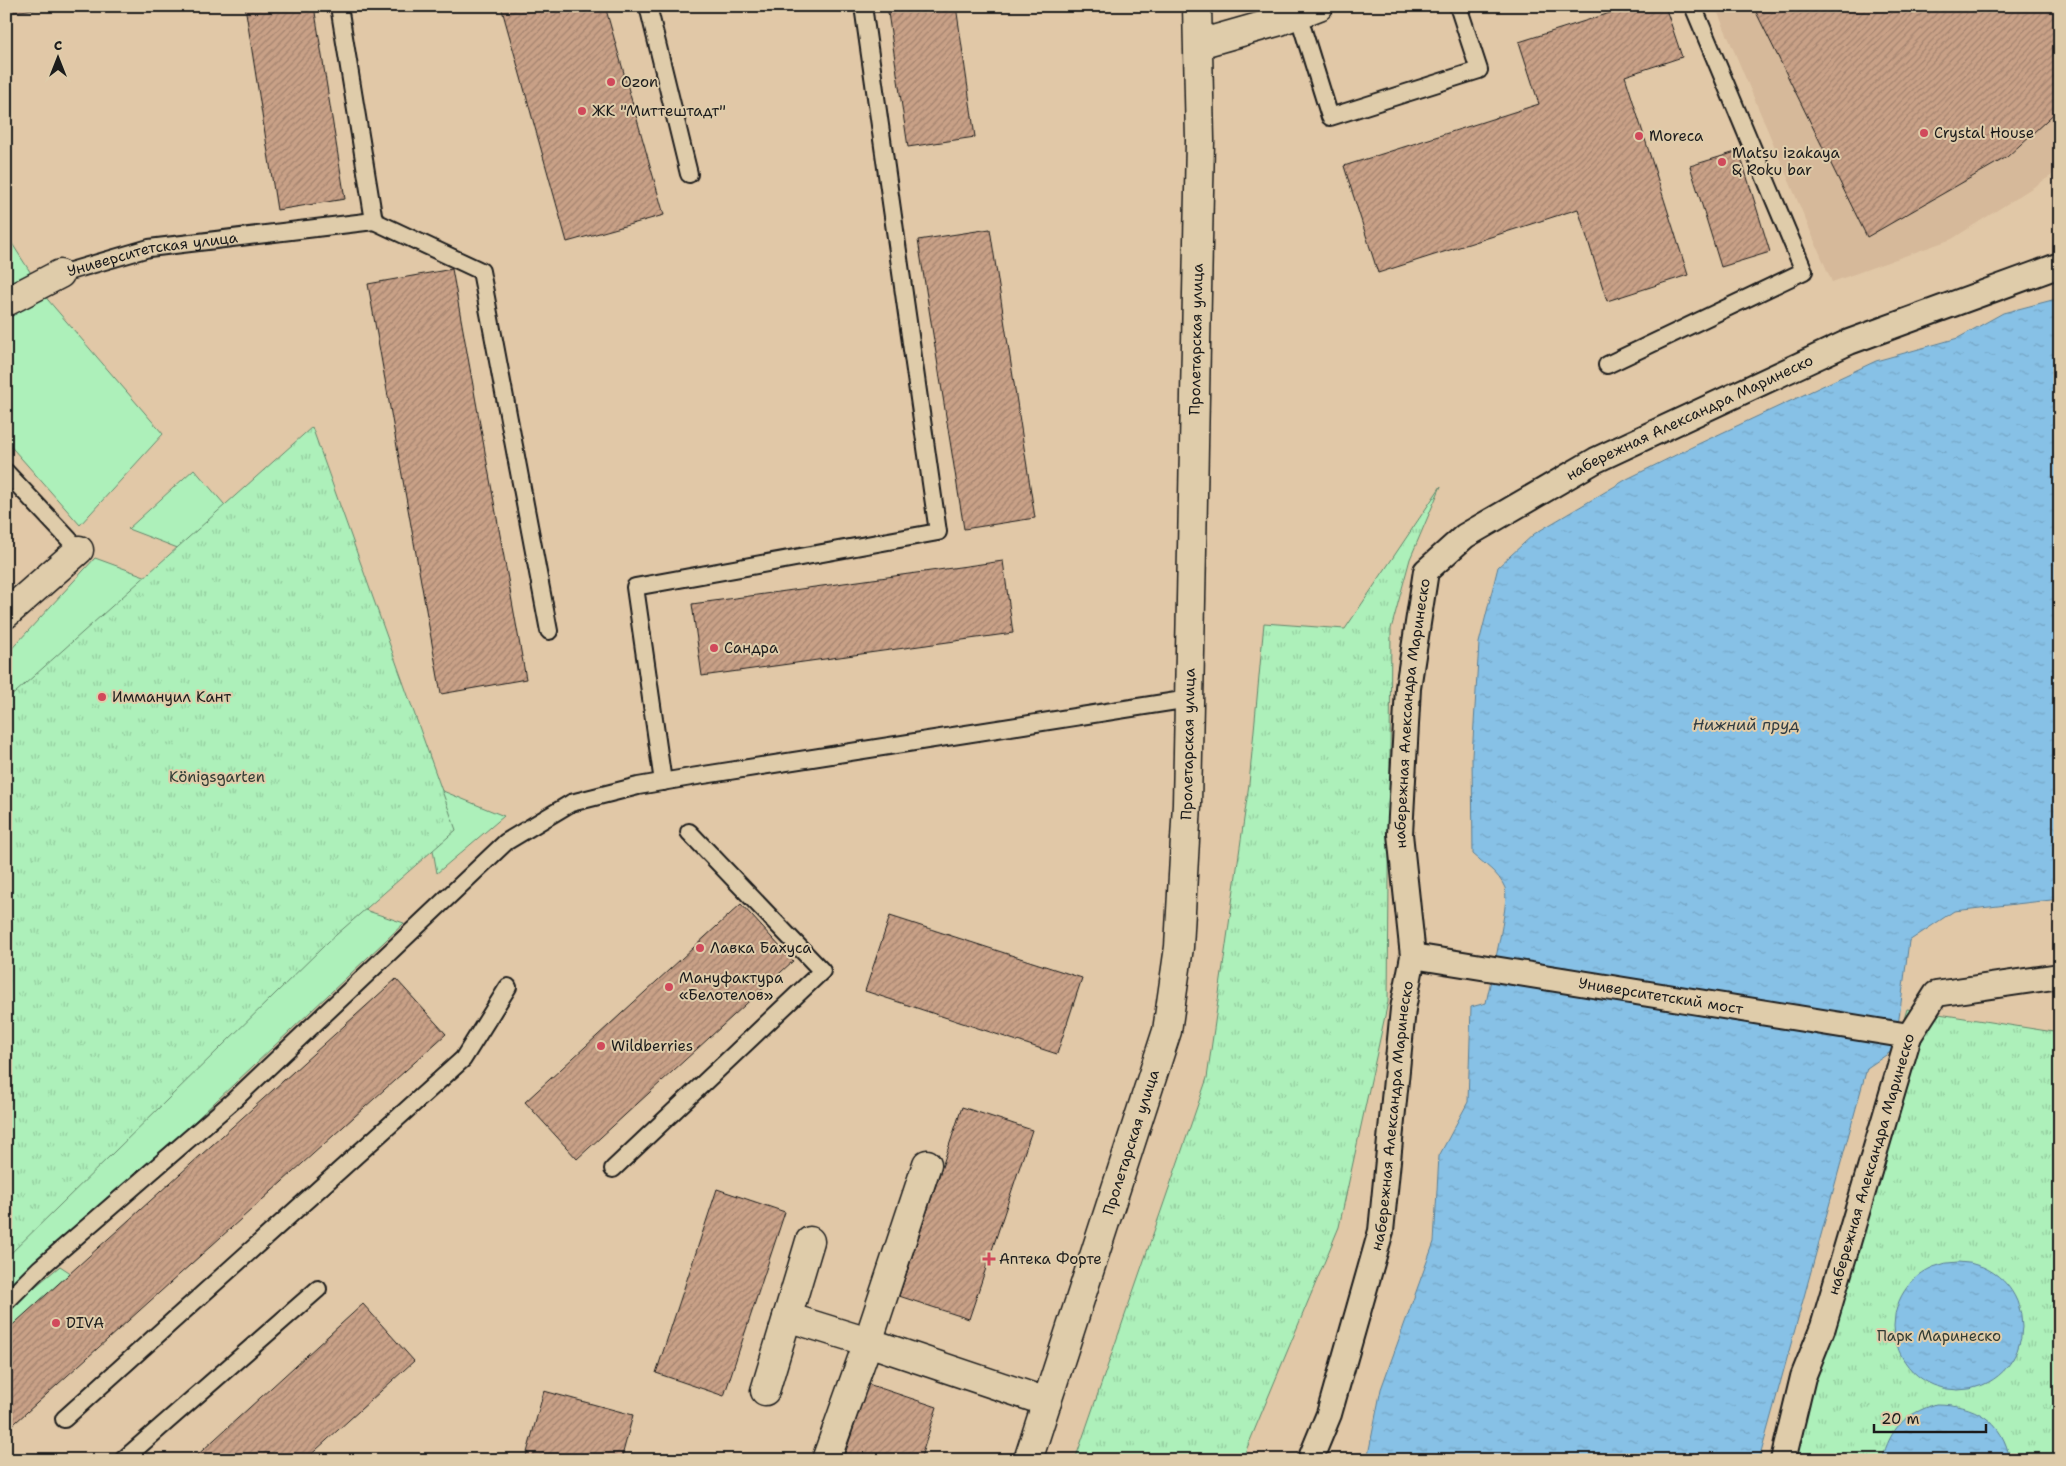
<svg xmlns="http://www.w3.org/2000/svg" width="2066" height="1466" viewBox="0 0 2066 1466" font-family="'Shantell Sans',sans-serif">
  <defs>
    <pattern id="park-tufts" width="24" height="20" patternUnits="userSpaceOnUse" patternTransform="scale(1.25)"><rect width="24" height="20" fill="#adf0ba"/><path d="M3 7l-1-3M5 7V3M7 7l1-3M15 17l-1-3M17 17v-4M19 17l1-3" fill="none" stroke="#94cd9f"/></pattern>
    <pattern id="water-ripples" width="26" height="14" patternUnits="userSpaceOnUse" patternTransform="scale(1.25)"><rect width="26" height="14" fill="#87c1e6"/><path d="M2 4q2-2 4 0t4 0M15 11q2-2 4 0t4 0" fill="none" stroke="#74a5c5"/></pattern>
    <pattern id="building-hatch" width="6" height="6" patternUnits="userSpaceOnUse" patternTransform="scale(1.25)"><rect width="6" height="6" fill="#c9a187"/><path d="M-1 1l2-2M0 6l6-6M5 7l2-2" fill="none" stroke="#a2826e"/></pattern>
  </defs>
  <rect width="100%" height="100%" fill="#e1c8a7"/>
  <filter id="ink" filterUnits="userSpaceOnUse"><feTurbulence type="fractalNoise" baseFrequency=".02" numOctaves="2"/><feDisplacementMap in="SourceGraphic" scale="10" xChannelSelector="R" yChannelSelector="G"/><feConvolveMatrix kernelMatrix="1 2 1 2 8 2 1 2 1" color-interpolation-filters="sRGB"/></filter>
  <g filter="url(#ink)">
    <polygon fill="#d6b99a" points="1715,6 2060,6 2060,170 1952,239 1832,282"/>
    <g fill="#adf0ba" stroke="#64866b">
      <polygon points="6,234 48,300 163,434 80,525 6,441"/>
      <polygon points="194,469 303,596 128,529"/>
      <polygon points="95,558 317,639 38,696 6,693 6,655"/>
      <polygon points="421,782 504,816 437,873"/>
      <polygon points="160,842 404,923 6,1300 6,1056"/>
      <polygon points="60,1266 92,1287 6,1368 6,1311"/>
    </g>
    <g fill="url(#park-tufts)" stroke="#64866b">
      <polygon points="312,427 456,830 328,942 6,1258 6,701"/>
      <polygon points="1441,486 1410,559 1391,629 1388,1002 1339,1227 1242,1460 1075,1460 1207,1078 1249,784 1264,623 1345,629"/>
      <polygon points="1907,1009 2060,1033 2060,1460 1774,1460"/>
    </g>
    <g fill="url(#water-ripples)" stroke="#5c7f95">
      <path d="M 2060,298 L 2060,899 L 1954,911 L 1909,941 L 1895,1049 L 1867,1068 L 1759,1460 L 1367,1460 L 1381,1389 L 1434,1242 L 1439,1156 L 1468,1102 L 1471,1007 L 1486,1003 C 1490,983 1510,902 1505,888 C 1499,873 1484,864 1473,854 L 1472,756 L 1479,643 L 1498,567 L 1534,534 L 1627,479 L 1696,445 L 1876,361 L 1958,338 L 2003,313 Z"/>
      <circle cx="1958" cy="1326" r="64"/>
      <path d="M 1936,1404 C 1974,1404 2003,1420 2010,1460 L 1882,1460 C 1891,1427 1904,1415 1936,1404 Z"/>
    </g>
    <g fill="url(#building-hatch)" stroke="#1c1c1c">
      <polygon points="6,6 34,6 35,9 6,13"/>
      <polygon points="245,6 314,6 345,199 277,210"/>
      <polygon points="501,6 605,6 664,215 567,242"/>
      <polygon points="887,6 956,6 975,137 908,147"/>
      <polygon points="1632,6 1665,6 1682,57 1625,76 1688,275 1607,301 1578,209 1378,273 1344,166 1539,104 1519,42"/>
      <polygon points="1753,6 2060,6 2060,108 2007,157 1867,237"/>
      <polygon points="1739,151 1770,252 1721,267 1690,166"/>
      <polygon points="990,229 1035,518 964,529 918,240"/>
      <polygon points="452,269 526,679 441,694 368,284"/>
      <polygon points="1003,561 1013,633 702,676 692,604"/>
      <polygon points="741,904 793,961 577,1159 525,1102"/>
      <polygon points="890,916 1082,978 1057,1054 865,991"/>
      <polygon points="396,979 446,1034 6,1431 6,1331"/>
      <polygon points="962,1107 1032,1130 969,1319 899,1296"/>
      <polygon points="717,1189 785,1212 724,1396 656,1373"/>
      <polygon points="363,1304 414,1361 305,1460 192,1460"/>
      <polygon points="868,1384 937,1407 920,1460 843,1460"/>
      <polygon points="544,1391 633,1415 621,1460 525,1460"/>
    </g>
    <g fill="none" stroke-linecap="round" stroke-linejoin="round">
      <g stroke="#1c1c1c" stroke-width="20">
        <g id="service">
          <polyline points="648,6 689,174"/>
          <polyline points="1298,14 1330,117 1479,70 1458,6"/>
          <polyline points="374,221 481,271 549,631"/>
          <path id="s1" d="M 60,274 L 149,248 L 374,221 L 339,6"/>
          <polyline points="1607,365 1804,271 1693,6"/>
          <polyline points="6,472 79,550"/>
          <polyline points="663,782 635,587 938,532 863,6"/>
          <polyline points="613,1169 822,971 689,832"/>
          <polyline points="6,1302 40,1268 234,1100 506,842 571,803 638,786 691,777 1189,699"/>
          <polyline points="64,1419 463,1059 508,987"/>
          <polyline points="123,1460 318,1289"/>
        </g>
      </g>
      <g stroke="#1c1c1c" stroke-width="28">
        <g id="pedestrian">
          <path id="s2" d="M 1413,956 L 1909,1036"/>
          <path id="s3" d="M 1310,1460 L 1329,1414 L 1381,1231 L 1403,1009 L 1413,956 L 1400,834 L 1408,688 L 1426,571 L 1465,536 L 1596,460 L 1849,342 L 2060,265"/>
          <path id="s4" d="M 1783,1460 L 1803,1377 L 1823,1327 L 1909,1036 L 1936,994 L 2060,976"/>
        </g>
      </g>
      <g stroke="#1c1c1c" stroke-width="31">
        <g id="minor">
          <polyline points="6,302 60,274"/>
          <polyline points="6,614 79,550"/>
          <polyline points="927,1164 868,1342 1047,1402"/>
          <polyline points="787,1317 868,1342 826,1460"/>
          <polyline points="765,1391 810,1241"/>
        </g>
      </g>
      <g stroke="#1c1c1c" stroke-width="31">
        <g id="secondary">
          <polyline points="1199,44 1280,21 1319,6"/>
          <path id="s5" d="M 1028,1460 L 1167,1031 L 1179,947 L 1187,804 L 1200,140 L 1197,6"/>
        </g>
      </g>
      <use href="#service" stroke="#dfccaa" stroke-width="16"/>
      <use href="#pedestrian" stroke="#dfccaa" stroke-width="24"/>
      <use href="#minor" stroke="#dfccaa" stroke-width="28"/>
      <use href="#secondary" stroke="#dfccaa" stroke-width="28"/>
    </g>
  </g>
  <g fill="#d1495b" stroke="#dfccaa" stroke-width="2">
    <circle cx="611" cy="82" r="5"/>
    <circle cx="582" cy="111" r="5"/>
    <circle cx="1924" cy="133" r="5"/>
    <circle cx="1639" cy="136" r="5"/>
    <circle cx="1722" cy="162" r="5"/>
    <circle cx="714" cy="648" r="5"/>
    <circle cx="102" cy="697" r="5"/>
    <circle cx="700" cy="948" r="5"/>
    <circle cx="669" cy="987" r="5"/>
    <circle cx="601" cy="1046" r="5"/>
    <path d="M986.5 1251.5h5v5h5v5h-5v5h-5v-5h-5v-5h5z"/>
    <circle cx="56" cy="1323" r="5"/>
  </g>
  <g text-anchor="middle" stroke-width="4" stroke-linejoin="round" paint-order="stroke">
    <g font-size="15" fill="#1c1c1c" stroke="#dfccaa" text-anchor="start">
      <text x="621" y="87">Ozon</text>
      <text x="592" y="116">ЖК "Миттештадт"</text>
      <text x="1934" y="138">Crystal House</text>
      <text x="1649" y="141">Moreca</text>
      <text x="1732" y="158">Matsu izakaya<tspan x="1732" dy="17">&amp; Roku bar</tspan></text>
      <text x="724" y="653">Сандра</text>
      <text x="112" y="702">Иммануил Кант</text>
      <text x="710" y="953">Лавка Бахуса</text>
      <text x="679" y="983">Мануфактура<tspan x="679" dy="17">«Белотелов»</tspan></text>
      <text x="611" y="1051">Wildberries</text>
      <text x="999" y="1264">Аптека Форте</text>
      <text x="66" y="1328">DIVA</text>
    </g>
    <g font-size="15" fill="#1c1c1c" stroke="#dfccaa">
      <text dy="5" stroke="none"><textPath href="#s1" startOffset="95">Университетская улица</textPath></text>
      <text dy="5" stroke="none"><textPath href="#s5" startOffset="1144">Пролетарская улица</textPath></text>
      <text dy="5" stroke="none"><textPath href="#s3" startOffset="1211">набережная Александра Маринеско</textPath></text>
      <text dy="5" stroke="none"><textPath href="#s3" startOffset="761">набережная Александра Маринеско</textPath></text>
      <text dy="5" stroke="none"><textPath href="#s5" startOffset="739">Пролетарская улица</textPath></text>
      <text dy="5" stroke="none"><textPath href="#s2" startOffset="251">Университетский мост</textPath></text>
      <text dy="5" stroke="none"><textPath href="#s3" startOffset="356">набережная Александра Маринеско</textPath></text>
      <text dy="5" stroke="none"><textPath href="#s5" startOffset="334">Пролетарская улица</textPath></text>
      <text dy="5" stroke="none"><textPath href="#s4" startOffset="309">набережная Александра Маринеско</textPath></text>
    </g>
    <g font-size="15" fill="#323c34" stroke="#dfccaa">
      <text x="217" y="782">Königsgarten</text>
      <text x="1939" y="1341">Парк Маринеско</text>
    </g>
    <g font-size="16" font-style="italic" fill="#313d44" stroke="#dfccaa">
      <text x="1746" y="730">Нижний пруд</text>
    </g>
  </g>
  <rect width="2066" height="1466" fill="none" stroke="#dfccaa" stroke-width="25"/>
  <rect x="12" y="12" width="2041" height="1441" fill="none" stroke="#1c1c1c" stroke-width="2" filter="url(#ink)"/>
  <g transform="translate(58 58)" stroke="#dfccaa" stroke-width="4" paint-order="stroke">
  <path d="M0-4L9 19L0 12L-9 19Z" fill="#1c1c1c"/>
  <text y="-8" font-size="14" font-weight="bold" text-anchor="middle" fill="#1c1c1c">С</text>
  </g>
  <path d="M1874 1424v8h112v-8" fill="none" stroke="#1c1c1c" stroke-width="2.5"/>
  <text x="1881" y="1424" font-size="15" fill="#1c1c1c" stroke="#dfccaa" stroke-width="4" paint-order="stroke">20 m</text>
</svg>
